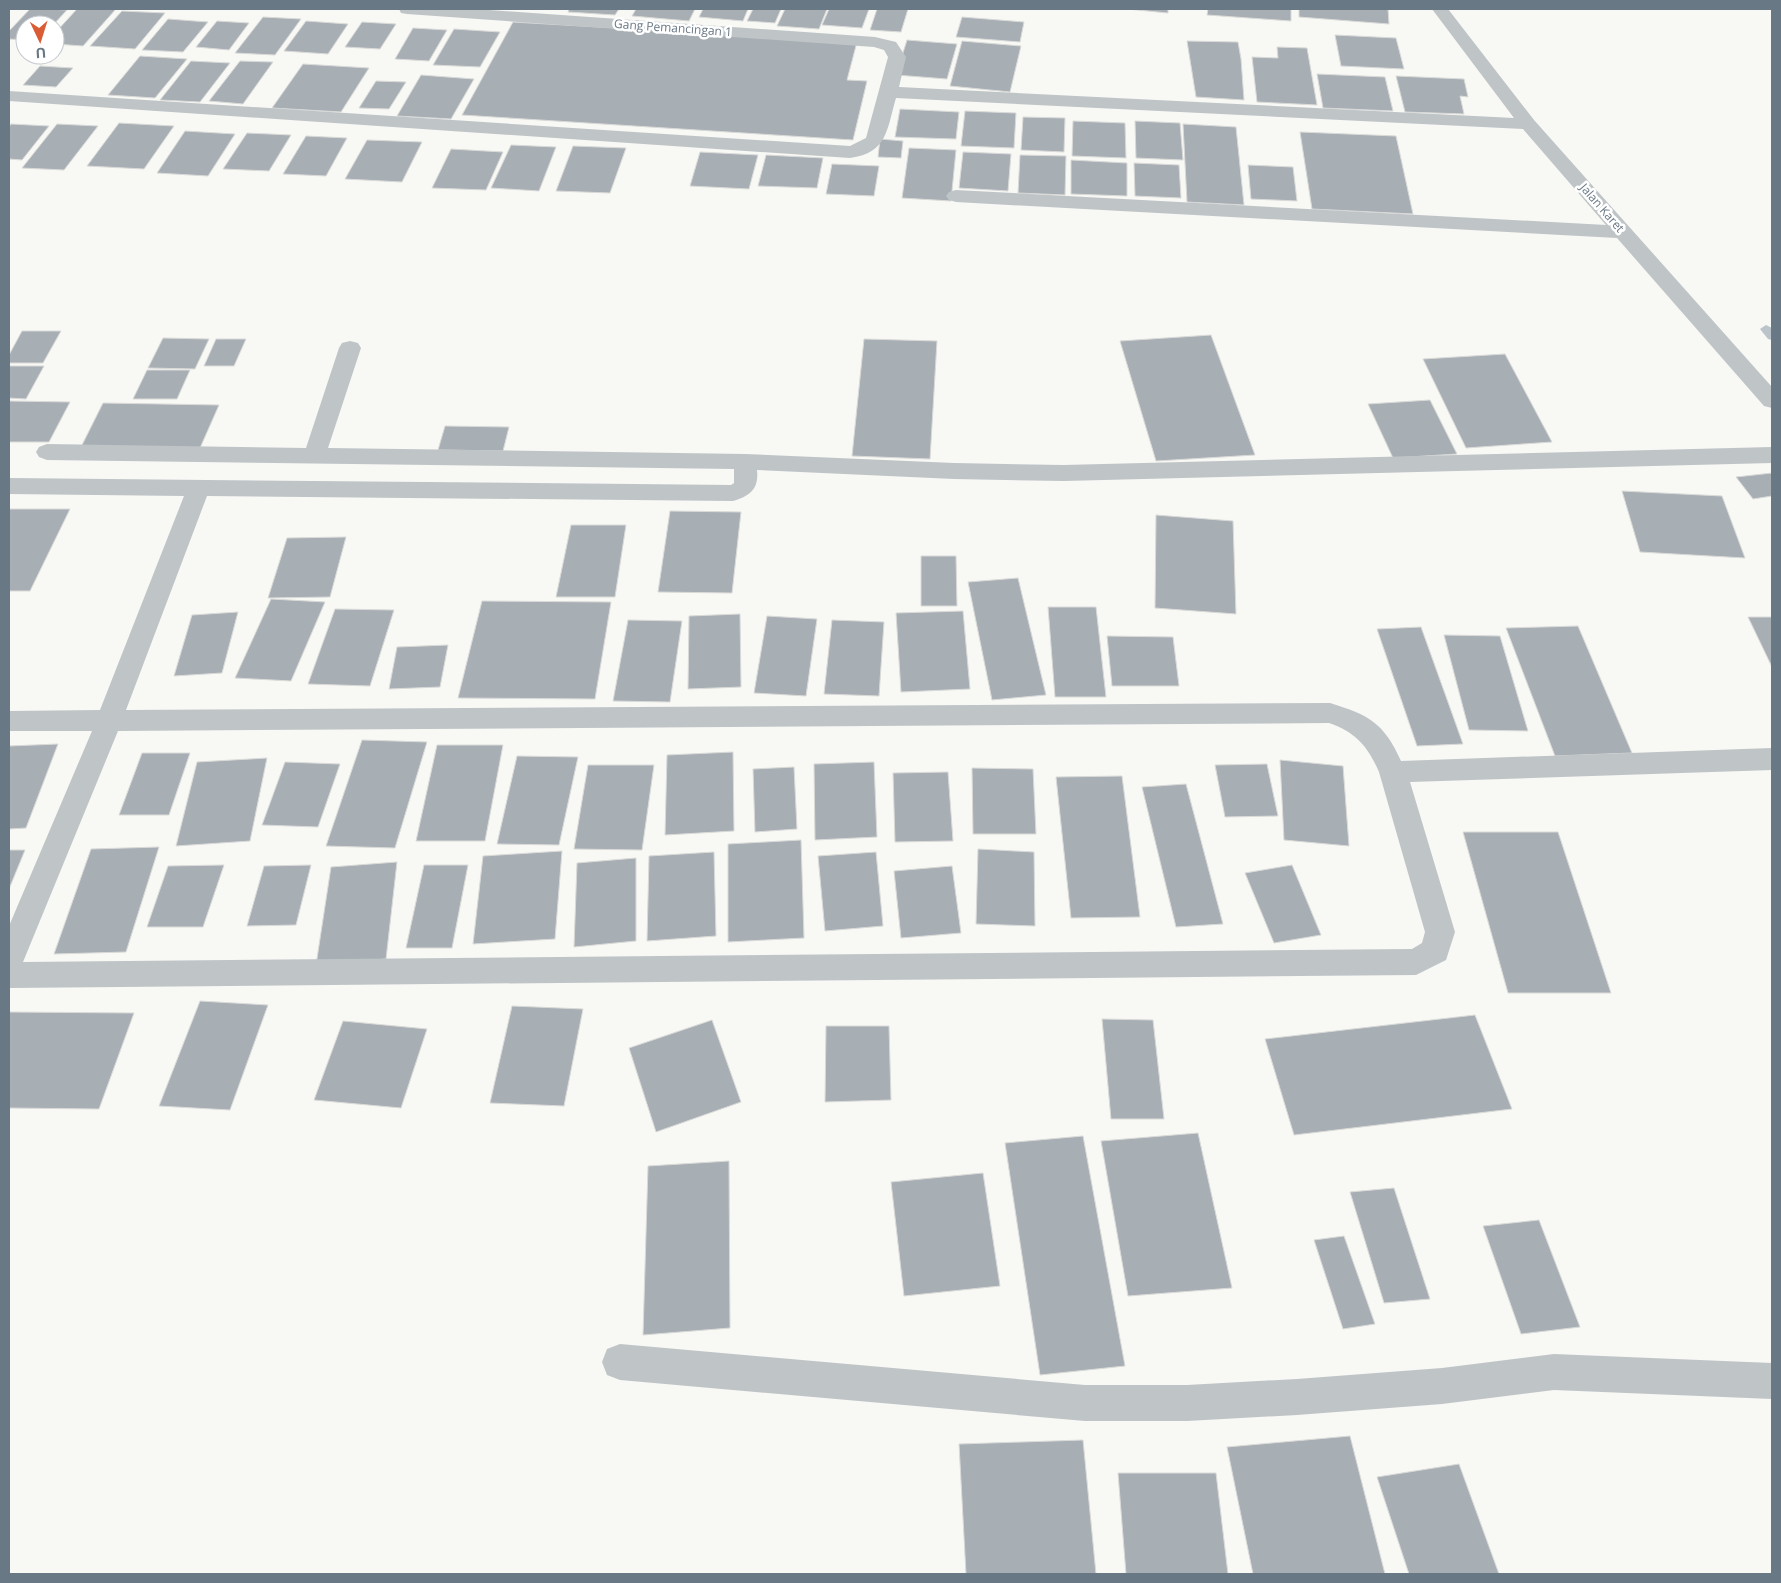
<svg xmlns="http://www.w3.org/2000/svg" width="1781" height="1583" font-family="'Open Sans',sans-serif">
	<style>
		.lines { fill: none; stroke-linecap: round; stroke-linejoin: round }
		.stream { fill: #bbc4ca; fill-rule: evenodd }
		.building { fill: #a7afb5; stroke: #dadad8 }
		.street { fill: #bfc4c7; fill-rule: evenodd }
		.labels { text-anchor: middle; stroke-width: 5; stroke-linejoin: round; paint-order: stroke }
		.far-street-label { font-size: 12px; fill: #697885; stroke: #fff }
	</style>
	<rect width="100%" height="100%" fill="#f8f8f5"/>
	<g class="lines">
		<path class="stream" d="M1766,325L1772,328V340L1768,339L1760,329Z"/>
	</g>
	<path class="building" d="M30,9H49L67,10L53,25H25V40L9,39V31Z
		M77,9H116L83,46L55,44V33Z
		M569,9H619L615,15L568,12Z
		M636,9H695L689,21L632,16Z
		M703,9H748L743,21L699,17Z
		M753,9H781L775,23L747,21Z
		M785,9H827L819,29L777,26Z
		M829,9H869L862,28L822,25Z
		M877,9H908L901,32L870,30Z
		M1127,9H1168V13Z
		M1208,9H1291V21L1207,15Z
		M1299,9H1388L1389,24L1299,17Z
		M122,11L165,13L135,49L90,46Z
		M263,17L301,19L275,55L235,53Z
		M962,17L1024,22L1020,42L956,37Z
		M168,19L208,22L183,52L142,50Z
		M217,21L249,23L229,50L196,47Z
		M306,21L348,24L328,54L284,51Z
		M362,22L396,24L380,49L345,47Z
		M513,22L857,42L847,80L867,81L853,140L462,115Z
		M413,28L447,30L429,61L395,59Z
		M454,29L500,32L480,67L433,65Z
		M1335,35L1396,38L1404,69L1341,66Z
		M907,40L957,44L947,79L896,75Z
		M962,41L1021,46L1010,92L950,86Z
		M1187,41L1238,42L1241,59L1244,100L1196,97Z
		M1277,47L1307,48L1317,105L1257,102L1252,57L1278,58Z
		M140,56L187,59L155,98L108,95Z
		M191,61L230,63L200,102L160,100Z
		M240,61L273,62L243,104L209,101Z
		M303,64L369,68L341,112L272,108Z
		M40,66L73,68L56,87L23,85Z
		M1317,74L1385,77L1393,111L1323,108Z
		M421,75L474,79L451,119L397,116Z
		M1396,76L1464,79L1468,97L1460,96L1464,114L1405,112Z
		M376,81L406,82L389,109L359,108Z
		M900,109L959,112L956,139L895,137Z
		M965,111L1016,113L1014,148L961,146Z
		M1023,117L1065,118L1064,152L1021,150Z
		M1073,121L1125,123L1126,158L1072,156Z
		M1135,121L1180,123L1183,160L1136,158Z
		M119,123L174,126L144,169L87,166Z
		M11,124L49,126L22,160L9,159V127Z
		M57,124L98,126L64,170L22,168Z
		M1183,124L1236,127L1244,205L1187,202Z
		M185,131L235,134L208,176L157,173Z
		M1300,132L1396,136L1413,214L1312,209Z
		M247,133L291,135L269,171L223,169Z
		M306,136L347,138L326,176L283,174Z
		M880,139L903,141L901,158L878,157Z
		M367,140L422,142L402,182L345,179Z
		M511,145L556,147L539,191L491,188Z
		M573,146L626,148L610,193L556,191Z
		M909,148L956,150L951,201L902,198Z
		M451,149L503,152L486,190L432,188Z
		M700,152L758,155L749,189L690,186Z
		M963,152L1011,154L1008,191L959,188Z
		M766,155L823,158L817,188L758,186Z
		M1020,155L1066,156L1065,195L1018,193Z
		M1071,160L1127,163V196L1071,194Z
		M1134,163L1179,165L1181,198L1135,196Z
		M832,164L879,166L874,196L826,194Z
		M1248,165L1293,167L1297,201L1251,199Z
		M22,331H61L43,363H9V355Z
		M1211,335L1255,455L1156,461L1120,341Z
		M163,338L209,339L195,369L148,368Z
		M216,339H246L234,366H204Z
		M864,339L937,341L930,459L852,456Z
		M1505,354L1552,442L1466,448L1423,359Z
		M9,366H44L26,399L9,398Z
		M147,370H190L177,399H133Z
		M1430,400L1457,454L1393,458L1368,404Z
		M9,401L70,402L49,442H9Z
		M103,403L219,405L200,448L81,447Z
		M445,426L509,427L503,451L438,450Z
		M1772,473V496L1753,499L1736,477Z
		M1622,491L1722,496L1745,558L1640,552Z
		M9,509H70L30,591H9Z
		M670,511L741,512L732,593L658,592Z
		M1156,515L1233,521L1236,614L1155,608Z
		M571,525H626L615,597H556Z
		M346,537L330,597L268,598L287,538Z
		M921,556H956L957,606H921Z
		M1018,578L1046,695L992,700L968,582Z
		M271,599L325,602L291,681L235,678Z
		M482,601L611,602L595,699L458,698Z
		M1048,607H1096L1106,697H1055Z
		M335,609L394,610L370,686L308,684Z
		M963,611L970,689L901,692L896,613Z
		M238,612L222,673L174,676L192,615Z
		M740,614L741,687L688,689L689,616Z
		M767,616L817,619L806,696L754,693Z
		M1748,617H1772V667Z
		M628,620L682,621L670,702L613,701Z
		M832,620L884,622L879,696L824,694Z
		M1578,626L1632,753L1555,756L1506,628Z
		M1421,627L1463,744L1417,746L1377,629Z
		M1444,635L1500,636L1528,731L1469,730Z
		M1107,636L1173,637L1179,686H1112Z
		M448,645L440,687L389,689L397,647Z
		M362,740L427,742L395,848L326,846Z
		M58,744L26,828L9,829V746Z
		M437,745H503L485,841H416Z
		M733,752L734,831L665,835L667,755Z
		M142,753H190L169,815H119Z
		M517,756L578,757L559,845L497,844Z
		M267,758L250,841L176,846L197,762Z
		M1280,760L1343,766L1349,846L1284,840Z
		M285,762L340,764L318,827L262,825Z
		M874,762L877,837L815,840L814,764Z
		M1267,764L1278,816L1225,817L1215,765Z
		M588,765H654L642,850L574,849Z
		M794,767L797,829L755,832L753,769Z
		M972,768L1033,769L1036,834H973Z
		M948,772L953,841L895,842L893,773Z
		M1122,776L1140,917L1071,918L1056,777Z
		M1186,784L1223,924L1176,927L1142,787Z
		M1463,832H1558L1611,993H1508Z
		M801,840L804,938L728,942V844Z
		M159,847L126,952L54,954L91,849Z
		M978,849L1034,852L1035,926L976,924Z
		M9,850H25L9,889Z
		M562,851L555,939L473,944L483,856Z
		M714,852L716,936L647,941L649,856Z
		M876,852L883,926L825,931L818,856Z
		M636,858V941L574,947L577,863Z
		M397,862L386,959L316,965L331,867Z
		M224,865L203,927H147L168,866Z
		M311,865L296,925L247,926L264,866Z
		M424,865H468L452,948H406Z
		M1292,865L1321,935L1274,943L1245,873Z
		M952,866L961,933L901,938L894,871Z
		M200,1001L268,1005L230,1110L159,1106Z
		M512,1006L583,1009L564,1106L490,1103Z
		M9,1012L134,1013L99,1109L9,1108Z
		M1475,1015L1512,1109L1294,1135L1265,1039Z
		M1102,1019L1153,1020L1164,1119H1111Z
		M712,1020L741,1102L656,1132L629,1048Z
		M343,1021L427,1029L401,1108L314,1100Z
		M826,1026H889L891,1100L825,1102Z
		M1198,1133L1232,1288L1128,1296L1101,1141Z
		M1083,1136L1125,1366L1040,1375L1005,1143Z
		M729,1161L730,1328L643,1335L648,1166Z
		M983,1173L1000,1286L904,1296L891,1182Z
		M1394,1188L1430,1299L1384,1303L1350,1192Z
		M1539,1220L1580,1327L1521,1334L1483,1226Z
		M1344,1236L1375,1324L1343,1329L1314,1240Z
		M1350,1436L1385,1574H1253L1227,1447Z
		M1083,1440L1096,1574H966L959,1444Z
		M1459,1464L1499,1574H1409L1377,1477Z
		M1118,1473H1216L1228,1574H1126Z"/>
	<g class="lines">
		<path class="street" d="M399,9H475L875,37L896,42L906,57L899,87L1514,118L1432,9H1448L1534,120L1772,387V408L1764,406L1617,238L956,202L949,200L946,196L949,192L956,190L1606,225L1523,129L896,98C887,128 888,153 850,158L9,101V91L850,146L866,138L888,57L884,50L874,47L407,14L401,13Z
			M350,341L358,343L361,348L328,448L745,454L954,463L1064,465L1772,447V463L1064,481L954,479L757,470C759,489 750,496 733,501L207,496L126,710L1330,703C1369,715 1384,723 1401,761L1772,748V770L1410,782L1455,932L1446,960L1416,975L9,988V926L92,731H9V711L100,710L184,496L9,494V478L731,485L734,483V469L47,460L39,457L36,452L39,447L47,444L306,448L339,348L342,343ZM1329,723C1356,732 1368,747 1379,772L1425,932L1422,943L1412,949L23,962L118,731Z
			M620,1344L1085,1385H1187L1297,1379L1442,1368L1554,1354L1772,1363V1399L1554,1390L1442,1404L1297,1415L1187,1421H1085L620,1380L607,1375L602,1362L607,1349Z"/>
	</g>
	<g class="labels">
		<g class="far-street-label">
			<text transform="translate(673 28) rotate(4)" y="4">Gang Pemancingan 1</text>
			<text transform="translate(1602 208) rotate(49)" y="4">Jalan Karet</text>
		</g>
	</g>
	<rect width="1781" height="1583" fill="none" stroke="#697885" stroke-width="20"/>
	<g transform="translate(40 40) rotate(176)"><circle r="24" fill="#ffffff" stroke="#c3c9ce"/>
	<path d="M0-4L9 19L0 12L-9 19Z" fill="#da5c34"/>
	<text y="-8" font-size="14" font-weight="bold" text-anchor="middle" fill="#697885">U</text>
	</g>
</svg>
